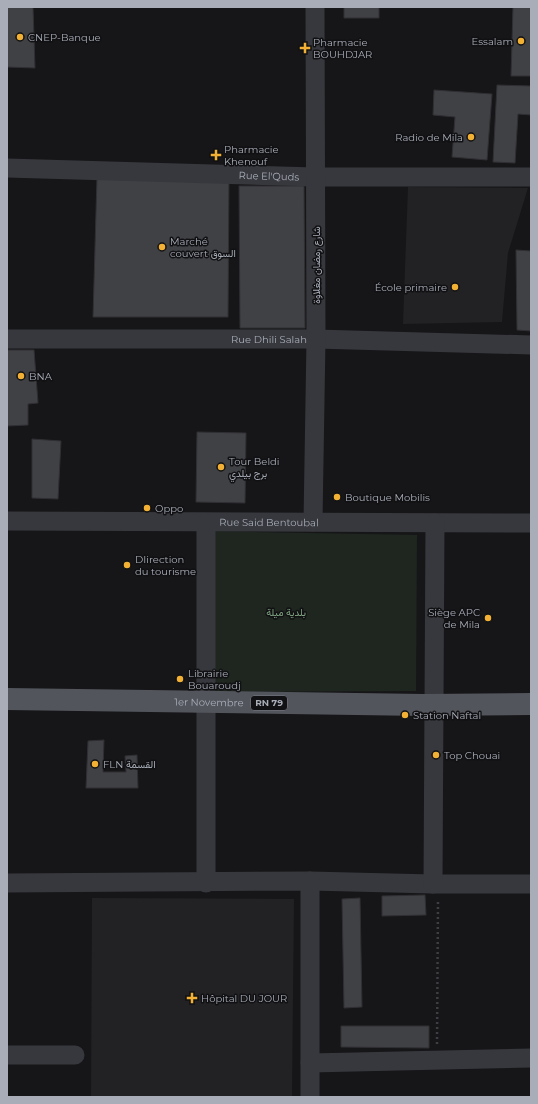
<svg xmlns="http://www.w3.org/2000/svg" width="538" height="1104" font-family="Montserrat,Vazirmatn,sans-serif">
	<style>
		.built { fill: #222225 }
		.green { fill: #1e261f }
		.building { fill: #404145; stroke: #303034 }
		.lines { fill: none; stroke-linecap: round; stroke-linejoin: round }
		.path { stroke: #3d3f44; stroke-width: 2.5; stroke-dasharray: 2 3; stroke-linecap: butt }
		.minor { stroke: #37383d; stroke-width: 19 }
		.major { stroke: #53555c; stroke-width: 22 }
		.poi-dot { fill: #f2b134; stroke: #111113; stroke-width: 1.5 }
		.labels { text-anchor: middle; stroke-width: 3; stroke-linejoin: round; paint-order: stroke }
		.shield { fill: #111113; stroke: #7b7e86; stroke-width: 1 }
		.shield-label { font-size: 9px; font-weight: bold; fill: #a8adb8 }
		.poi-label { font-size: 10px; fill: #a8adb8; stroke: #111113; text-anchor: start }
		.street-label { font-size: 10px; fill: #a8adb8; stroke: #111113 }
		.park-label { font-size: 10px; fill: #7fa381; stroke: #111113 }
	</style>
	<rect width="100%" height="100%" fill="#161618"/>
	<path class="built" d="M408,187L528,188L508,253L502,322L403,324Z
		M92,898L294,899L292,1097H91Z"/>
	<path class="green" d="M207,531L417,535L416,691L206,692Z"/>
	<path class="building" d="M7,7H33L35,68L7,67Z
		M344,7H379V18H344Z
		M513,7H531V76H511Z
		M497,85L531,86V115L518,114L515,163L493,162Z
		M434,90L492,94L487,160L452,157L455,117L433,115Z
		M97,177H229L228,317H93Z
		M239,186H304L305,328H240Z
		M516,250L531,251V331L517,330Z
		M7,350H34L38,403L28,404V425L7,426Z
		M197,432L246,433L245,503L196,502Z
		M32,439L61,441L58,499L32,498Z
		M104,740L103,772H126L125,756L137,755L138,788H86L88,741Z
		M425,895L426,915L382,916V896Z
		M360,898L362,1007L344,1008L342,899Z
		M341,1026H429V1048L341,1047Z"/>
	<g class="lines">
		<path class="path" d="M437,1044L438,901"/>
		<g class="minor">
			<path id="s1" d="M7,168L315,177H531"/>
			<path id="s2" d="M7,339H316L531,345"/>
			<path id="s3" d="M7,521L531,523"/>
			<path d="M313,522L316,339L315,7"/>
			<path d="M7,883L310,881L433,884H531"/>
			<path d="M206,883V523"/>
			<path d="M433,884L435,523"/>
			<path d="M7,1055H75"/>
			<path d="M310,1063L531,1058"/>
			<path d="M310,1097V881"/>
		</g>
		<path class="major" id="s4" d="M7,699L424,705L531,704"/>
	</g>
	<g class="poi-dot">
		<circle cx="20" cy="37" r="4"/>
		<circle cx="521" cy="41" r="4"/>
		<path d="M303 42h4v4h4v4h-4v4h-4v-4h-4v-4h4z"/>
		<circle cx="471" cy="137" r="4"/>
		<path d="M214 149h4v4h4v4h-4v4h-4v-4h-4v-4h4z"/>
		<circle cx="162" cy="247" r="4"/>
		<circle cx="455" cy="287" r="4"/>
		<circle cx="21" cy="376" r="4"/>
		<circle cx="221" cy="467" r="4"/>
		<circle cx="337" cy="497" r="4"/>
		<circle cx="147" cy="508" r="4"/>
		<circle cx="127" cy="565" r="4"/>
		<circle cx="488" cy="618" r="4"/>
		<circle cx="180" cy="679" r="4"/>
		<circle cx="405" cy="715" r="4"/>
		<circle cx="436" cy="755" r="4"/>
		<circle cx="95" cy="764" r="4"/>
		<path d="M190 992h4v4h4v4h-4v4h-4v-4h-4v-4h4z"/>
	</g>
	<g class="labels">
		<rect class="shield" x="251" y="696" width="36" height="14" rx="3"/>
		<g class="shield-label">
			<text x="269" y="706">RN 79</text>
		</g>
		<g class="poi-label">
			<text x="28" y="41">CNEP-Banque</text>
			<text x="513" y="45" text-anchor="end">Essalam</text>
			<text x="313" y="46">Pharmacie<tspan x="313" dy="12">BOUHDJAR</tspan></text>
			<text x="463" y="141" text-anchor="end">Radio de Mila</text>
			<text x="224" y="153">Pharmacie<tspan x="224" dy="12">Khenouf</tspan></text>
			<text x="170" y="245">Marché<tspan x="170" dy="12">couvert السوق</tspan></text>
			<text x="447" y="291" text-anchor="end">École primaire</text>
			<text x="29" y="380">BNA</text>
			<text x="229" y="465">Tour Beldi<tspan x="229" dy="12">برج بيلدي</tspan></text>
			<text x="345" y="501">Boutique Mobilis</text>
			<text x="155" y="512">Oppo</text>
			<text x="135" y="563">DIirection<tspan x="135" dy="12">du tourisme</tspan></text>
			<text x="480" y="616" text-anchor="end">Siège APC<tspan x="480" dy="12">de Mila</tspan></text>
			<text x="188" y="677">Librairie<tspan x="188" dy="12">Bouaroudj</tspan></text>
			<text x="413" y="719">Station Naftal</text>
			<text x="444" y="759">Top Chouai</text>
			<text x="103" y="768">FLN القسمة</text>
			<text x="201" y="1002">Hôpital DU JOUR</text>
		</g>
		<g class="street-label">
			<text dy="4" stroke="none"><textPath href="#s1" startOffset="262">Rue El'Quds</textPath></text>
			<text transform="translate(316 265) rotate(-90)" y="4">شارع رمضان مغلاوة</text>
			<text dy="4" stroke="none"><textPath href="#s2" startOffset="262">Rue Dhili Salah</textPath></text>
			<text dy="4" stroke="none"><textPath href="#s3" startOffset="262">Rue Said Bentoubal</textPath></text>
			<text dy="4" stroke="none"><textPath href="#s4" startOffset="202">1er Novembre</textPath></text>
		</g>
		<g class="park-label">
			<text x="286" y="616">بلدية ميلة</text>
		</g>
	</g>
	<rect width="538" height="1104" fill="none" stroke="#a8adb8" stroke-width="16"/>
</svg>
